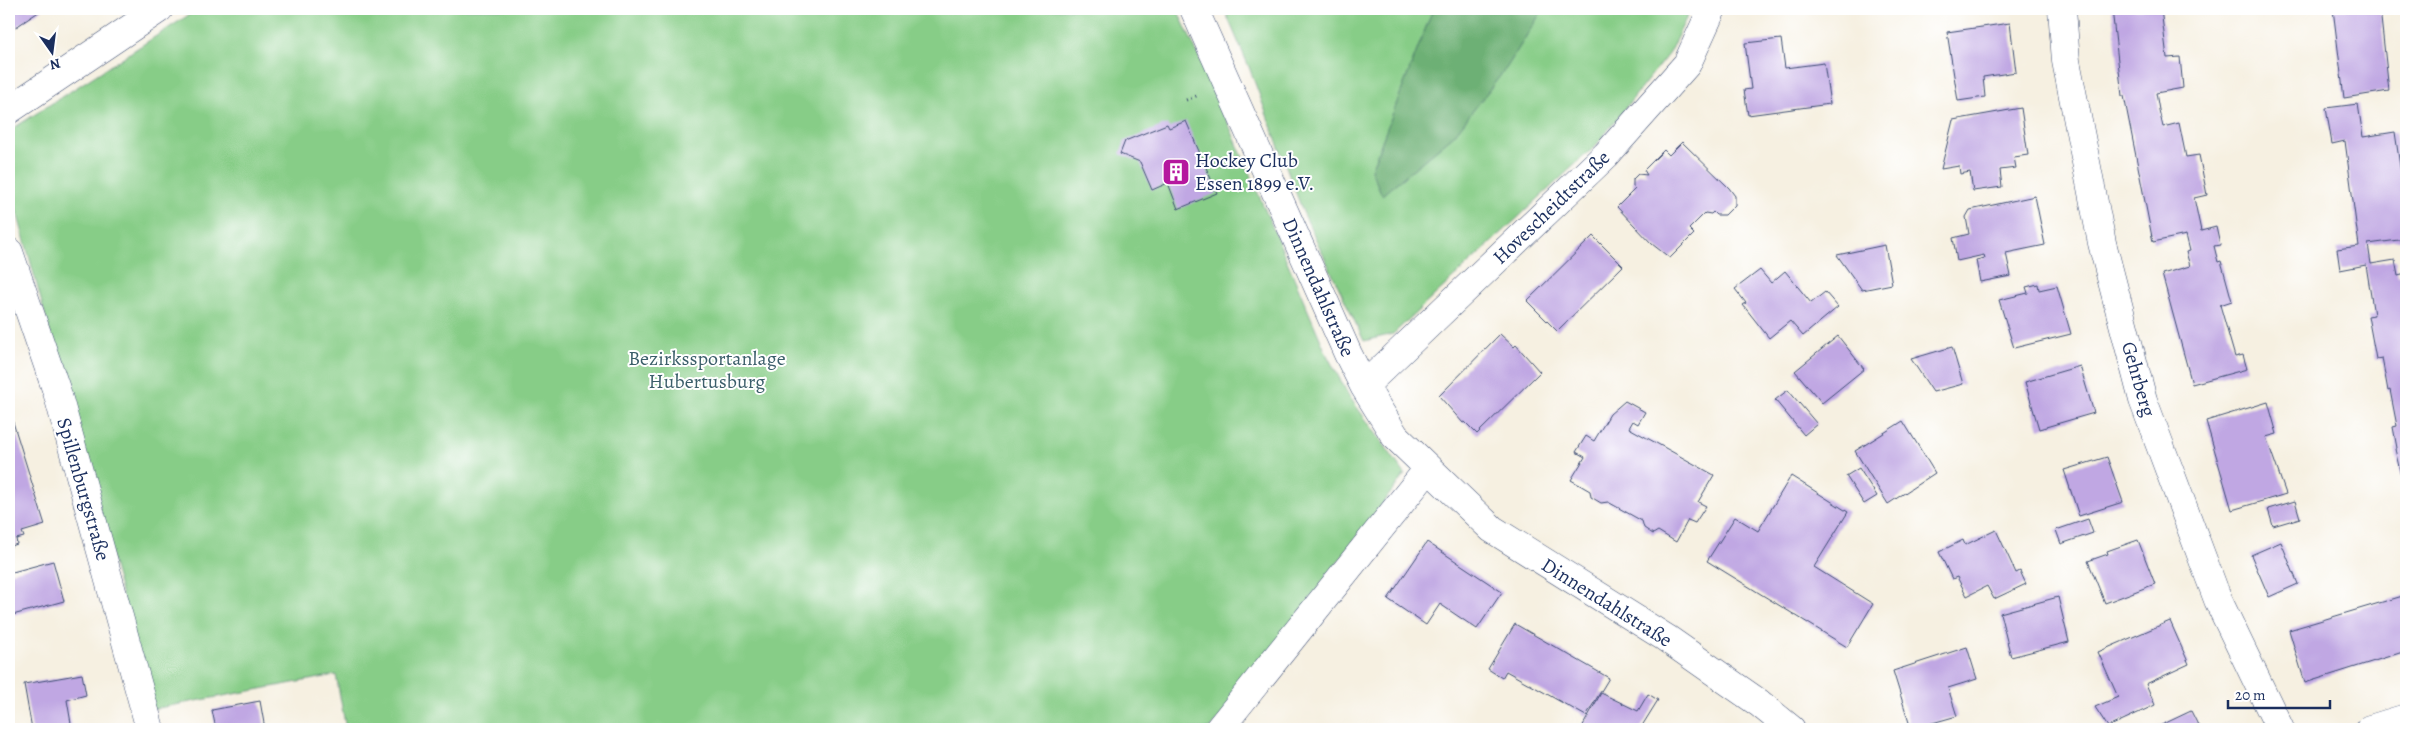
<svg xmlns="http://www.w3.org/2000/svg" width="2415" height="738" font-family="Alegreya,serif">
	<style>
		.green { fill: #87cd87; stroke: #517e72 }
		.forest { fill: #6db074; stroke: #447069 }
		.building { fill: #c0a7e3 }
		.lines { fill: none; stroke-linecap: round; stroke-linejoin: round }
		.minor-casing { stroke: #3c4c72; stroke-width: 29 }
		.path { stroke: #3c4c72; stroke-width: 3; stroke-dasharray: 1 4; stroke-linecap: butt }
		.minor { stroke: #fff; stroke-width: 28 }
		.labels { text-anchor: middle; stroke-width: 4; stroke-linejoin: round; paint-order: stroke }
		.poi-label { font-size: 20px; fill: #1b2f5e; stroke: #fff; text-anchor: start }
		.street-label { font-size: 20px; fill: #1b2f5e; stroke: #fff }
		.park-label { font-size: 20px; fill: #3b5e6a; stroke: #fff }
	</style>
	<rect width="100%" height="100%" fill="#fff"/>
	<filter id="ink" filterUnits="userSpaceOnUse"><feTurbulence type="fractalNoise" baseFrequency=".02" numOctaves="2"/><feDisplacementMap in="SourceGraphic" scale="10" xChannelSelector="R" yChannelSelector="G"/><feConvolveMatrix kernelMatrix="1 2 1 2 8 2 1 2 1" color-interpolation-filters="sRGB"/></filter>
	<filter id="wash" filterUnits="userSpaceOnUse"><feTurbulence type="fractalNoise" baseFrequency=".0096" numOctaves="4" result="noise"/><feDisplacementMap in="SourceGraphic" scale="20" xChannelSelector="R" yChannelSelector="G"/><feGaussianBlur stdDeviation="1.12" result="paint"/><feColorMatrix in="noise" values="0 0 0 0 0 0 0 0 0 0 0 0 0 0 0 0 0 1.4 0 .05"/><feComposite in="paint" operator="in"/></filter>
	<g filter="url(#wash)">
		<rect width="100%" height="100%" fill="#f6f0e1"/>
		<path class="green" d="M198,9H1177L1215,92L1327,355L1349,396L1405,474L1211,729H346L336,675L153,709L9,183V131Z
			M1224,9H1433L1371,170L1382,195L1454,135L1507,67L1543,9H1691L1669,53L1597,144L1393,334L1364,341L1303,212L1249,67Z"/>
		<path class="forest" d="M1433,9H1543L1507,67L1454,135L1382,195L1371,170Z"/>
		<g id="blocks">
			<path class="building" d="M9,9H43L10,31Z
				M2112,9H2161L2167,58L2180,57L2183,88L2156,93L2159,110L2163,127L2179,123L2186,157L2199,155L2207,195L2194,198L2201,231L2216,227L2220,245L2214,246L2218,262L2221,261L2232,301L2220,305L2235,357L2243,355L2247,369L2192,384L2162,274L2190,266L2186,252L2190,251L2186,235L2153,242L2124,96H2122Z
				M2333,9H2380L2389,91L2344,98Z
				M2010,23L2016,72L1983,77L1985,97L1958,101L1947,32Z
				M1781,39L1785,68L1824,63L1830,104L1748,115L1744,90L1751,89L1745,43Z
				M2358,104L2363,137L2395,132L2406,208V239L2368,244L2371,264L2395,260L2398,276L2406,274V498L2395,449L2397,448L2393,427L2397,426L2390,390L2388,391L2382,358L2376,359L2368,316L2374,315L2366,265L2340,270L2337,249L2359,246L2345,141L2332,144L2326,108Z
				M2021,108L2028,155L2014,157L2016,168L2000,170L2002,187L1973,191L1970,172L1960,174L1959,166L1941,169L1953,120Z
				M1186,121L1217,193L1178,209L1168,183L1152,190L1140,162L1120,154L1125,141L1167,124L1169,128Z
				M1682,142L1729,188L1735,196V205L1725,215H1716L1713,212L1711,214L1705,213L1689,229L1694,234L1670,258L1652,244L1617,207L1635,189L1633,187V179L1638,174L1647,175L1644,170L1664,150L1669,155Z
				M2035,196L2045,245L2006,253L2011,276L1980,282L1976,260L1985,258L1984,255L1957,261L1953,238L1969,234L1966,217L1970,210Z
				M1593,236L1623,266L1557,331L1527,301Z
				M1885,245L1892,284L1862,290L1837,255Z
				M1760,270L1771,283L1785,271L1811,303L1825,292L1838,307L1803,336L1790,321L1769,338L1743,305L1746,303L1735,289Z
				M2038,284L2039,290L2057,286L2071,334L2014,348L1999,300L2028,293L2026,287Z
				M1500,334L1514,347L1516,345L1540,372L1477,434L1465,422L1463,423L1439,396Z
				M1838,336L1864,369L1822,403L1795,371Z
				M1952,347L1963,384L1933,392L1911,359Z
				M2080,366L2094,413L2039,429L2025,382Z
				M1788,390L1817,424L1804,435L1775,400Z
				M1625,401L1645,412L1638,424L1633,421L1629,428L1714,475L1698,502L1706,506L1695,523L1688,520L1676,542L1658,531L1653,534L1644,528L1642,521L1608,502L1601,503L1591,497L1590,491L1571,480L1585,457L1576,452L1586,436L1594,441L1610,414Z
				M2268,402L2277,434L2266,437L2286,494L2232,510L2206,421Z
				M12,419L45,525L22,532L24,537L16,539L17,544L9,547V420Z
				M1903,421L1935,473L1888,504L1855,451Z
				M2107,457L2123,502L2079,516L2064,470Z
				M1859,468L1877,496L1864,504L1846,476Z
				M1791,476L1848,512L1814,567L1873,604L1847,647L1707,561L1735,517L1758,531Z
				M2295,501L2300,518L2273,526L2268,509Z
				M2088,519L2093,533L2061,544L2056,530Z
				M1996,530L2016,573L2020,571L2026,584L1994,599L1987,586L1967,596L1957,577L1952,579L1939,552L1963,540L1965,545Z
				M2138,540L2155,584L2105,603L2088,561L2108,554L2107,551Z
				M1427,542L1502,592L1477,629L1440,604L1426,625L1388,599Z
				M2281,542L2298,584L2269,597L2251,555Z
				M53,561L64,601L9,616V573Z
				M2406,595V651L2305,683L2289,630Z
				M2058,597L2069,642L2011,657L2000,613Z
				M2170,621L2189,664L2146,684L2155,705L2108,727L2095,707L2118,697L2098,652Z
				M1515,624L1609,678L1586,716L1506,671L1502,678L1488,669Z
				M1967,647L1977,679L1948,688L1957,716L1911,729L1893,671Z
				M82,674L86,695L67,700L72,729H32L24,684Z
				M1601,693L1638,711L1648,694L1658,700L1640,729H1581Z
				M260,701L265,729H216L212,710Z
				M2191,711L2200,729H2153Z"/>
		</g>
	</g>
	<g filter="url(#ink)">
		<use href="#blocks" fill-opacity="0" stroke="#3c4c72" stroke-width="1"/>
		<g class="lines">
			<defs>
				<path id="minor" d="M1194,9L1348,354L1364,386L1395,436L1492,529L1666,638L1759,703L1791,729
					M2062,9L2066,61L2102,243L2143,400L2218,600L2280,729
					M9,110L159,9
					M9,252L57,392L150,729
					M1364,386L1606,155L1687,64L1712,9
					M1219,729L1428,469
					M2370,729L2406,718"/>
			</defs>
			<use href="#minor" class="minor-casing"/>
			<path class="path" d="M1186,100L1199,95"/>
			<use href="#minor" class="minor"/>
		</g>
	</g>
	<defs>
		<symbol id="building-square" viewBox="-11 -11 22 22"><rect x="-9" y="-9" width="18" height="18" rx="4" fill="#b5179e" stroke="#fff"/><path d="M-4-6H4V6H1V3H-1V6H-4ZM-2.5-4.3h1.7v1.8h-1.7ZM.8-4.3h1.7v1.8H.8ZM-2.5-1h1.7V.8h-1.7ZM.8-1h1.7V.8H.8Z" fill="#fff"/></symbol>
	</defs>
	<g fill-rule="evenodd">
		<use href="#building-square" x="1160" y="156" width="32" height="32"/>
	</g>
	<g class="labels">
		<g class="poi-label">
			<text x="1195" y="167">Hockey Club<tspan x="1195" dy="23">Essen 1899 e.V.</tspan></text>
		</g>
		<g class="street-label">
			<text transform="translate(1551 207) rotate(-44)" y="7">Hovescheidtstraße</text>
			<text transform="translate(1319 287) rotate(66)" y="7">Dinnendahlstraße</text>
			<text transform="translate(2139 379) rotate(74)" y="7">Gehrberg</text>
			<text transform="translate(84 489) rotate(74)" y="7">Spillenburgstraße</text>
			<text transform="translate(1607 602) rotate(32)" y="7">Dinnendahlstraße</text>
		</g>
		<g class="park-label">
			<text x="707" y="365">Bezirkssportanlage<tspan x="707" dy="23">Hubertusburg</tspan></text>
		</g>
	</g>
	<rect width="2415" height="738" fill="none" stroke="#fff" stroke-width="30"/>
	<g transform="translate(52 52) rotate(166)" stroke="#ffffff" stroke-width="4" paint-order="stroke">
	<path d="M0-4L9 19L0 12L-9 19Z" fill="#1b2f5e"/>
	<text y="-8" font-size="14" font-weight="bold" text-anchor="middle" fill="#1b2f5e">N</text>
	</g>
	<path d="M2228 700v8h102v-8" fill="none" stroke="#1b2f5e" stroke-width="2.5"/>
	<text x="2235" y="700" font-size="15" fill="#1b2f5e" stroke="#ffffff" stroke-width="4" paint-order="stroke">20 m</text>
</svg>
